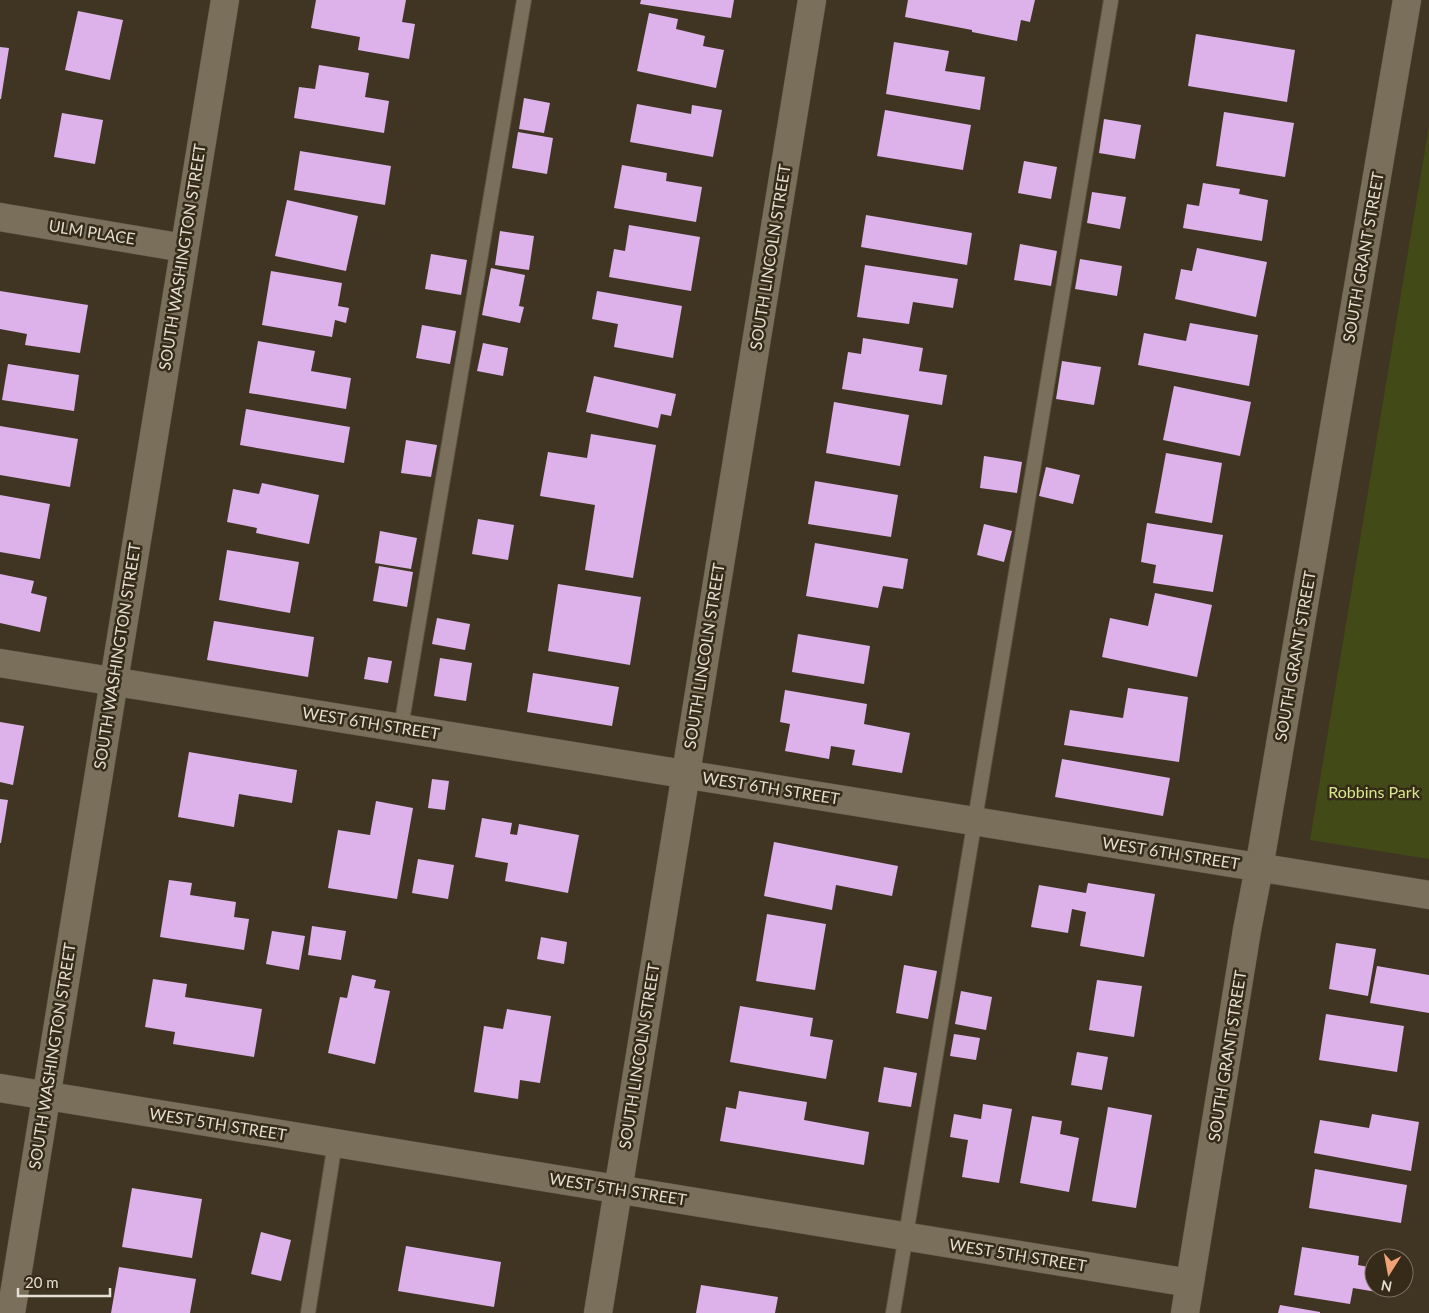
<svg xmlns="http://www.w3.org/2000/svg" width="1429" height="1313" font-family="Lato,sans-serif">
	<style>
		.green { fill: #424b17 }
		.building { fill: #ddb2eb }
		.lines { fill: none; stroke-linecap: round; stroke-linejoin: round }
		.service-casing { stroke: #5b5342; stroke-width: 16 }
		.minor-casing { stroke: #5b5342; stroke-width: 29 }
		.tertiary-casing { stroke: #5b5342; stroke-width: 29 }
		.service { stroke: #7a6f5a; stroke-width: 14 }
		.minor { stroke: #7a6f5a; stroke-width: 28 }
		.tertiary { stroke: #7a6f5a; stroke-width: 28 }
		.labels { text-anchor: middle; stroke-width: 5; stroke-linejoin: round; paint-order: stroke }
		.street-label { font-size: 16px; fill: #e5dfd3; stroke: #352b18 }
		.park-label { font-size: 16px; fill: #d6e889; stroke: #352b18 }
	</style>
	<rect width="100%" height="100%" fill="#3f3522"/>
	<path class="green" d="M1429,126V859L1310,840Z"/>
	<path class="building" d="M316,0H406L402,22L415,24L409,59L358,50L360,37L311,28Z
		M641,0H734L731,18L640,4Z
		M908,0H1035L1030,22L1021,20L1017,41L972,32V30L905,17Z
		M78,11L123,20L110,80L65,70Z
		M649,13L678,19L676,29L705,36L703,46L724,50L716,88L637,71Z
		M1196,34L1295,50L1287,102L1188,86Z
		M894,42L949,51L945,71L985,77L980,110L886,94Z
		M0,47L9,48L1,99H0Z
		M319,65L369,73L365,97L389,101L384,133L294,118L299,87L315,89Z
		M524,98L550,103L544,133L519,129Z
		M637,104L691,114L692,105L722,110L713,157L630,142Z
		M885,110L971,125L963,170L877,156Z
		M1224,112L1294,123L1285,177L1216,166Z
		M62,113L103,120L95,164L54,157Z
		M1104,119L1141,125L1135,159L1099,153Z
		M518,132L553,138L547,174L512,168Z
		M300,151L391,166L385,205L294,190Z
		M1024,161L1057,167L1051,199L1018,193Z
		M622,165L667,173L666,181L702,187L696,222L614,208Z
		M1203,183L1240,189L1239,194L1268,200L1262,241L1183,228L1187,204L1199,206Z
		M1092,192L1126,197L1120,229L1087,223Z
		M287,200L358,216L346,271L275,256Z
		M866,215L972,233L967,265L861,247Z
		M629,225L700,237L691,291L609,277L614,249L625,251Z
		M500,231L534,236L529,270L495,265Z
		M1020,244L1057,251L1051,286L1014,280Z
		M1197,248L1267,262L1256,317L1175,299L1181,269L1192,271Z
		M431,254L467,260L461,295L425,289Z
		M1080,259L1122,266L1117,296L1075,289Z
		M865,265L958,279L953,308L913,302L909,324L857,317Z
		M491,268L525,275L519,306L524,307L520,323L482,315Z
		M271,271L342,283L338,306L349,308L346,323L335,320L332,337L262,325Z
		M0,291L88,305L80,353L25,345L27,334L0,329Z
		M597,291L682,306L673,358L614,347L618,324L592,319Z
		M1190,323L1258,335L1249,386L1138,365L1144,333L1186,341Z
		M422,325L456,331L450,364L416,358Z
		M863,338L923,348L919,371L947,375L942,405L842,389L848,352L861,354Z
		M258,341L315,351L311,371L351,378L346,409L249,393Z
		M483,343L508,348L503,376L477,371Z
		M1062,361L1101,367L1094,405L1056,399Z
		M8,364L79,375L74,411L2,400Z
		M594,376L676,394L671,416L661,414L658,428L586,412Z
		M1174,386L1251,402L1240,456L1163,440Z
		M834,402L909,415L900,466L826,453Z
		M246,409L350,427L344,463L240,445Z
		M0,426L78,439L70,487L0,475Z
		M591,434L656,445L633,578L585,570L595,505L540,496L548,452L587,458Z
		M406,440L437,445L431,477L401,473Z
		M1166,453L1222,463L1212,523L1155,513Z
		M984,456L1022,462L1017,493L980,488Z
		M1046,467L1080,475L1073,504L1039,496Z
		M815,481L898,495L891,537L808,524Z
		M262,483L319,495L309,544L256,533L257,528L227,522L233,489L259,494Z
		M0,495L50,504L40,559L0,552Z
		M478,519L514,525L508,560L472,554Z
		M1147,523L1223,535L1213,592L1153,583L1156,565L1141,562Z
		M984,524L1012,531L1004,562L977,555Z
		M380,531L417,538L411,569L375,563Z
		M815,543L908,559L903,589L883,586L878,608L806,596Z
		M227,550L299,562L290,613L219,600Z
		M379,566L413,572L407,607L373,601Z
		M0,574L34,581L31,593L47,597L40,632L0,623Z
		M558,584L641,597L630,665L548,651Z
		M1155,593L1212,605L1197,677L1102,657L1110,618L1148,626Z
		M437,618L470,624L465,650L432,644Z
		M214,621L314,637L308,677L207,660Z
		M798,634L870,646L864,684L792,672Z
		M368,657L392,661L388,683L364,679Z
		M440,658L472,663L466,701L434,696Z
		M533,673L619,687L612,726L527,712Z
		M1128,688L1188,697L1179,762L1064,745L1070,710L1123,718Z
		M785,690L867,704L864,724L910,733L902,773L852,765L855,750L831,746L829,759L785,751L790,724L780,722Z
		M0,722L24,726L13,785L0,782Z
		M189,752L297,770L292,803L239,794L234,827L178,817Z
		M1062,759L1170,778L1163,816L1055,797Z
		M432,779L449,781L445,810L428,808Z
		M0,799L8,800L1,843H0Z
		M376,801L413,808L397,899L328,888L338,830L370,835Z
		M482,818L512,823L510,834L517,835L519,824L579,835L568,893L505,881L508,863L475,857Z
		M774,842L898,866L892,896L836,885L832,910L764,896Z
		M418,859L454,865L448,899L412,893Z
		M169,880L192,883L190,895L236,902L234,917L249,919L244,950L160,937Z
		M1088,883L1155,894L1144,957L1080,946L1086,912L1072,909L1068,933L1031,927L1039,885L1086,893Z
		M767,914L826,924L815,990L756,981Z
		M312,926L346,931L341,960L308,955Z
		M272,931L305,936L299,970L266,964Z
		M541,937L567,942L564,964L537,959Z
		M1336,943L1376,949L1368,996L1329,989Z
		M904,965L937,971L928,1019L896,1013Z
		M1377,966L1429,975V1013L1370,1003Z
		M352,975L376,980L374,988L390,991L375,1064L328,1053L340,997L347,998Z
		M153,979L187,984L185,997L262,1009L254,1057L173,1044L175,1032L145,1027Z
		M1097,980L1142,986L1134,1037L1089,1030Z
		M961,991L992,997L986,1030L955,1024Z
		M740,1006L813,1018L810,1036L833,1040L826,1079L730,1062Z
		M507,1009L551,1016L540,1083L520,1080L518,1099L474,1092L484,1026L503,1029Z
		M1326,1014L1404,1026L1397,1072L1319,1060Z
		M954,1034L980,1038L976,1060L950,1056Z
		M1077,1052L1108,1057L1102,1090L1071,1085Z
		M884,1067L917,1073L911,1107L878,1102Z
		M739,1091L807,1102L804,1120L869,1132L864,1165L720,1141L726,1107L736,1109Z
		M983,1104L1012,1109L999,1183L962,1177L968,1140L950,1137L954,1114L981,1119Z
		M1108,1107L1152,1115L1136,1208L1092,1201Z
		M1372,1114L1419,1122L1411,1171L1314,1153L1320,1120L1369,1128Z
		M1032,1116L1062,1121L1060,1134L1079,1138L1069,1192L1020,1183Z
		M1315,1169L1407,1185L1401,1223L1309,1208Z
		M132,1188L202,1199L192,1258L122,1247Z
		M261,1232L291,1240L281,1281L251,1274Z
		M406,1246L501,1262L494,1307L398,1291Z
		M1302,1247L1359,1256L1358,1265L1374,1268V1288H1378L1377,1292L1353,1288L1350,1304L1294,1295Z
		M119,1267L196,1279L190,1313H111Z
		M701,1285L778,1297L775,1313H696Z
		M1280,1305L1320,1312V1313H1278Z"/>
	<g class="lines">
		<defs>
			<path id="service" d="M401,727L524,0
				M308,1313L335,1143
				M893,1313L1111,0"/>
			<path id="minor" d="M0,217L184,248
				M0,1088L1190,1283
				M11,1313L225,0
				M598,1313L812,0
				M1185,1313L1247,930L1259,868L1407,0"/>
			<path id="tertiary" d="M0,663L1429,895"/>
		</defs>
		<use href="#service" class="service-casing"/>
		<use href="#minor" class="minor-casing"/>
		<use href="#tertiary" class="tertiary-casing"/>
		<use href="#service" class="service"/>
		<use href="#minor" class="minor"/>
		<use href="#tertiary" class="tertiary"/>
	</g>
	<g class="labels">
		<g class="street-label">
			<text transform="translate(92 232) rotate(9)" y="6">ULM PLACE</text>
			<text transform="translate(182 257) rotate(-81)" y="6">SOUTH WASHINGTON STREET</text>
			<text transform="translate(770 257) rotate(-81)" y="6">SOUTH LINCOLN STREET</text>
			<text transform="translate(1363 257) rotate(-80)" y="6">SOUTH GRANT STREET</text>
			<text transform="translate(117 656) rotate(-81)" y="6">SOUTH WASHINGTON STREET</text>
			<text transform="translate(704 656) rotate(-81)" y="6">SOUTH LINCOLN STREET</text>
			<text transform="translate(1295 656) rotate(-80)" y="6">SOUTH GRANT STREET</text>
			<text transform="translate(371 723) rotate(9)" y="6">WEST 6TH STREET</text>
			<text transform="translate(771 788) rotate(9)" y="6">WEST 6TH STREET</text>
			<text transform="translate(1171 853) rotate(9)" y="6">WEST 6TH STREET</text>
			<text transform="translate(52 1056) rotate(-81)" y="6">SOUTH WASHINGTON STREET</text>
			<text transform="translate(639 1056) rotate(-81)" y="6">SOUTH LINCOLN STREET</text>
			<text transform="translate(1227 1056) rotate(-81)" y="6">SOUTH GRANT STREET</text>
			<text transform="translate(218 1124) rotate(9)" y="6">WEST 5TH STREET</text>
			<text transform="translate(618 1189) rotate(9)" y="6">WEST 5TH STREET</text>
			<text transform="translate(1018 1255) rotate(9)" y="6">WEST 5TH STREET</text>
		</g>
		<g class="park-label">
			<text x="1374" y="798">Robbins Park</text>
		</g>
	</g>
	<g transform="translate(1389 1273) rotate(191)"><circle r="24" fill="#352b18" stroke="#7b7363"/>
	<path d="M0-4L9 19L0 12L-9 19Z" fill="#efa377"/>
	<text y="-8" font-size="14" font-weight="bold" text-anchor="middle" fill="#e5dfd3">N</text>
	</g>
	<path d="M18 1288v8h92v-8" fill="none" stroke="#e5dfd3" stroke-width="2.5"/>
	<text x="25" y="1288" font-size="15" fill="#e5dfd3" stroke="#352b18" stroke-width="4" paint-order="stroke">20 m</text>
</svg>
